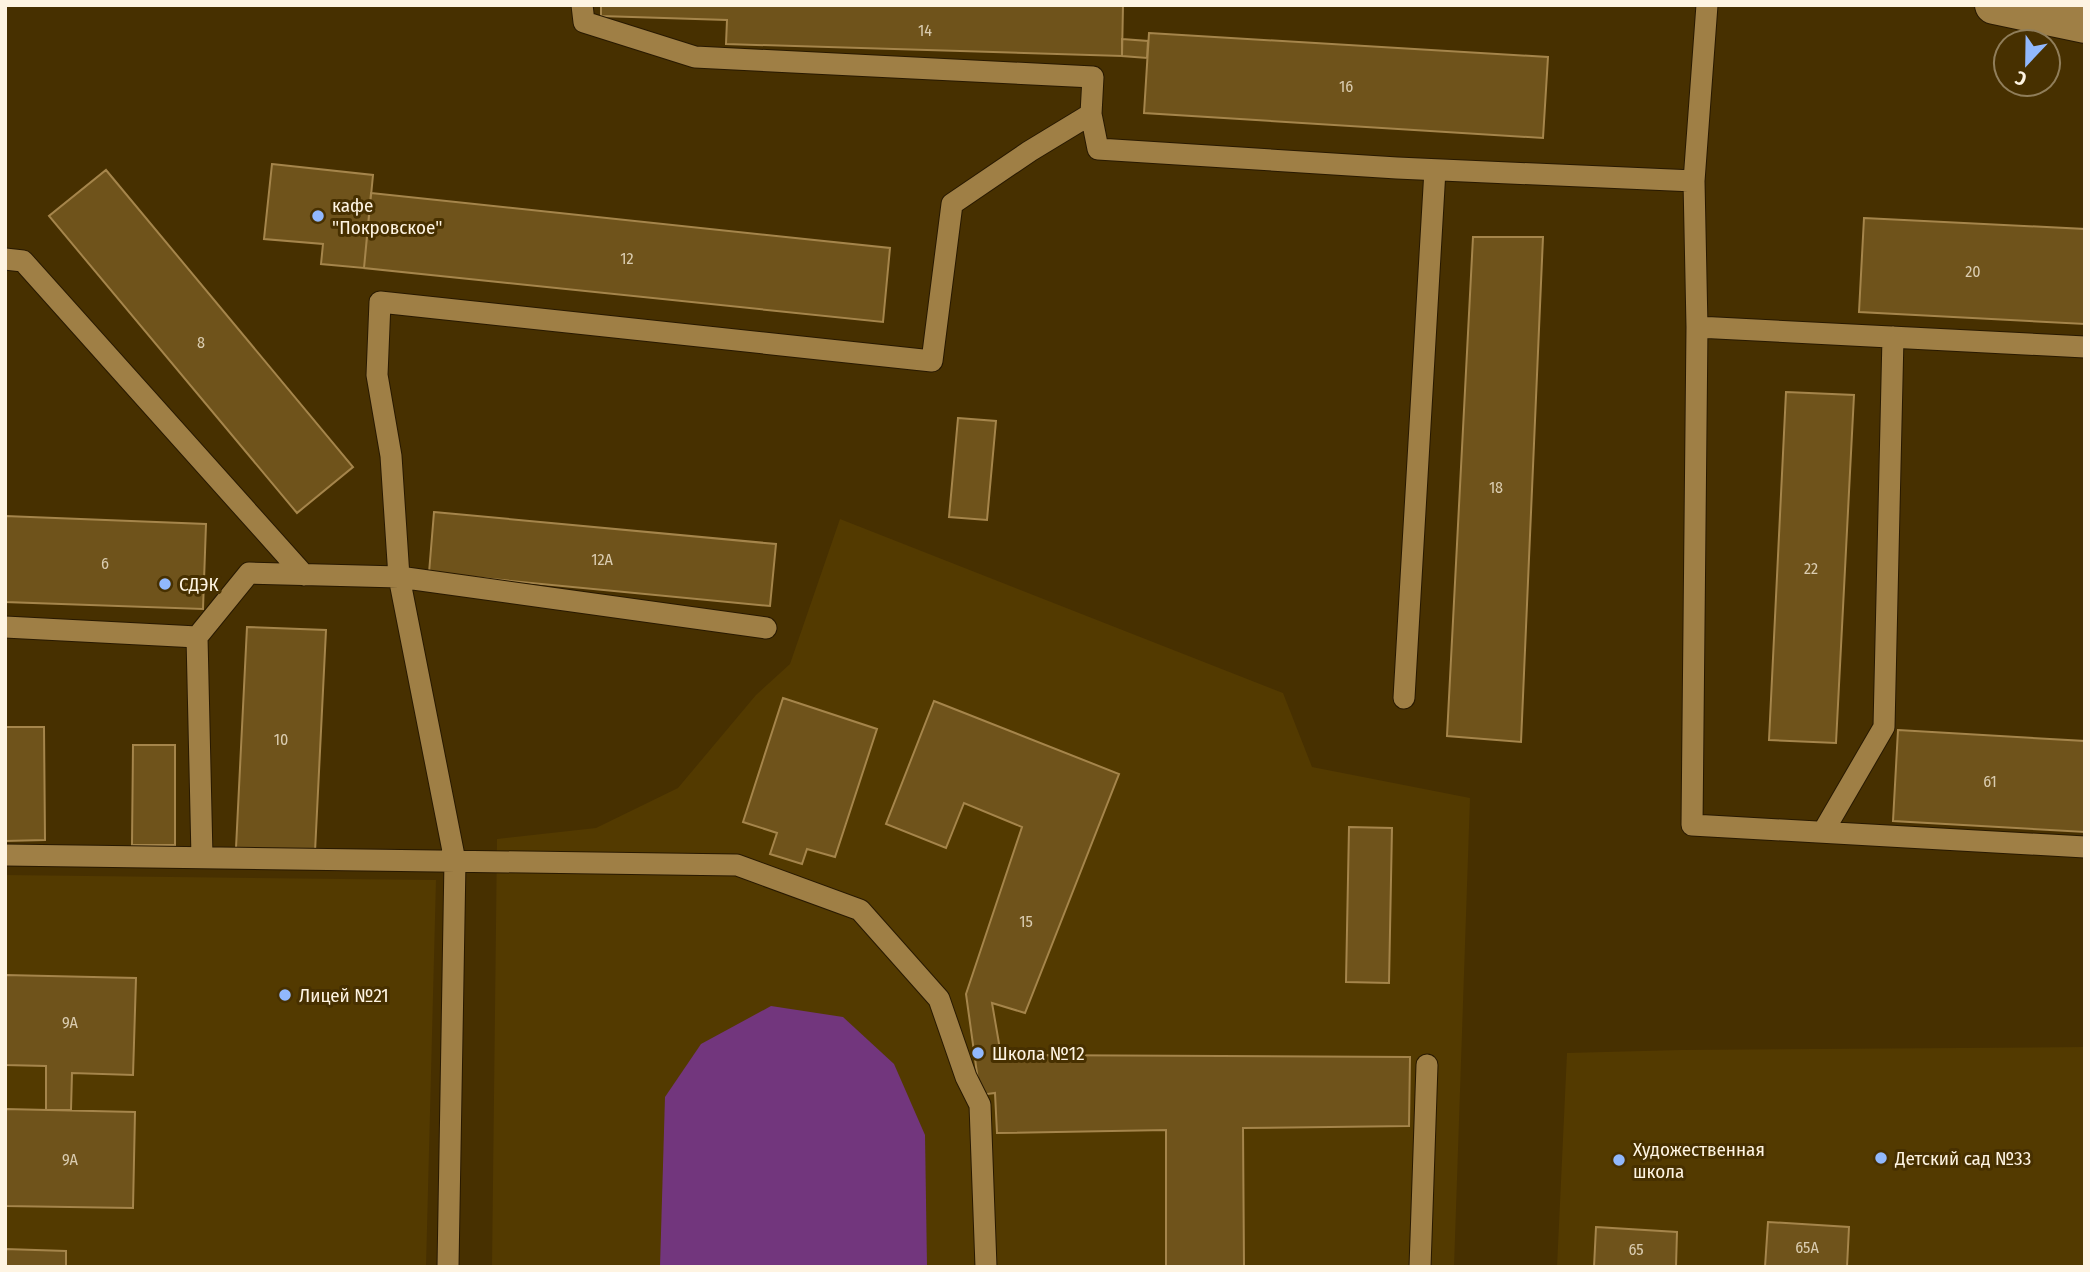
<svg xmlns="http://www.w3.org/2000/svg" width="2090" height="1272" font-family="'Fira Sans Condensed',sans-serif">
	<style>
		.built { fill: #533a00 }
		.green { fill: #72367d }
		.building { fill: #6f531b; stroke: #a5854b; stroke-width: 2 }
		.lines { fill: none; stroke-linecap: round; stroke-linejoin: round }
		.lane-casing { stroke: #281900; stroke-width: 23 }
		.street-casing { stroke: #281900; stroke-width: 40 }
		.lane { stroke: #9f7f45; stroke-width: 21 }
		.street { stroke: #9f7f45; stroke-width: 38 }
		.poi-dot { fill: #91b8fd; stroke: #473000; stroke-width: 2.5 }
		.labels { text-anchor: middle; stroke-width: 6; stroke-linejoin: round; paint-order: stroke }
		.number-label { font-size: 16px; fill: #daccb0 }
		.poi-label { font-size: 19px; fill: #fef4e2; stroke: #473000; text-anchor: start }
	</style>
	<rect width="100%" height="100%" fill="#473000"/>
	<path class="built" d="M840,519L1283,693L1312,767L1470,798L1454,1267H492L497,839L596,828L678,788L756,695L790,664Z
		M5,875L436,880L426,1267H5Z
		M2085,1047V1267H1557L1567,1053L1681,1050Z"/>
	<path class="green" d="M771,1006L843,1017L894,1064L925,1135L927,1267H660L665,1097L701,1044Z"/>
	<path class="building" d="M601,5H1123L1122,56L726,44L727,20L601,16Z
		M1149,33L1548,57L1543,138L1144,113Z
		M1122,39L1148,41L1147,58L1122,56Z
		M272,164L373,175L364,268L321,264L323,244L264,239Z
		M106,170L353,467L297,513L49,216Z
		M371,193L890,248L883,322L364,268Z
		M1864,218L2085,229V324L1859,312Z
		M1473,237H1543L1521,742L1447,736Z
		M1786,392L1854,395L1836,743L1769,740Z
		M958,418L996,421L987,520L949,517Z
		M434,512L776,544L770,606L429,573Z
		M5,516L206,524L203,609L5,602Z
		M247,627L326,630L315,852L236,848Z
		M783,698L877,729L835,857L807,849L802,864L770,854L777,833L743,822Z
		M934,701L1119,774L1025,1013L992,1003L1001,1055L1410,1057L1409,1126L1243,1128L1244,1267H1166V1130L997,1133L995,1093L980,1095L966,994L1022,827L964,803L946,848L886,824Z
		M5,727H44L45,840L5,841Z
		M1898,730L2085,741V832L1893,821Z
		M133,745H175V845H132Z
		M1349,827L1392,828L1389,983L1346,982Z
		M5,975L136,978L133,1075L72,1073L71,1110H46V1066L5,1065Z
		M5,1109L135,1112L133,1208L5,1206Z
		M1768,1222L1849,1227L1847,1267H1765Z
		M1596,1227L1677,1232L1676,1267H1594Z
		M5,1249L66,1251V1267H5Z"/>
	<g class="lines">
		<defs>
			<path id="lane" d="M582,5L584,22L695,57L1093,77L1091,114L1098,149L1397,168L1694,181L1707,5
				M1694,181L1697,327L1692,825L2085,847
				M5,259L23,261L304,575
				M1697,327L2085,347
				M5,627L197,637
				M1404,698L1435,170
				M1823,832L1884,727L1893,337
				M5,855L737,865L860,910L939,999L966,1077L980,1105L986,1267
				M202,857L197,637L249,573L399,577L766,628
				M448,1267L455,861L399,577L391,456L377,375L380,302L932,361L952,204L1030,151L1091,114
				M1420,1267L1427,1065"/>
			<path id="street" d="M1994,5L2085,24"/>
		</defs>
		<use href="#lane" class="lane-casing"/>
		<use href="#street" class="street-casing"/>
		<use href="#lane" class="lane"/>
		<use href="#street" class="street"/>
	</g>
	<g class="poi-dot">
		<circle cx="318" cy="216" r="7"/>
		<circle cx="165" cy="584" r="7"/>
		<circle cx="285" cy="995" r="7"/>
		<circle cx="978" cy="1053" r="7"/>
		<circle cx="1881" cy="1158" r="7"/>
		<circle cx="1619" cy="1160" r="7"/>
	</g>
	<g class="labels">
		<g class="number-label">
			<text x="925" y="36">14</text>
			<text x="1346" y="92">16</text>
			<text x="627" y="264">12</text>
			<text x="1973" y="277">20</text>
			<text x="201" y="348">8</text>
			<text x="1496" y="493">18</text>
			<text x="602" y="565">12А</text>
			<text x="105" y="569">6</text>
			<text x="1811" y="574">22</text>
			<text x="281" y="745">10</text>
			<text x="1990" y="787">61</text>
			<text x="1026" y="927">15</text>
			<text x="70" y="1028">9А</text>
			<text x="70" y="1165">9А</text>
			<text x="1807" y="1253">65А</text>
			<text x="1636" y="1255">65</text>
		</g>
		<g class="poi-label">
			<text x="332" y="212">кафе<tspan x="332" dy="22">"Покровское"</tspan></text>
			<text x="179" y="591">СДЭК</text>
			<text x="299" y="1002">Лицей №21</text>
			<text x="992" y="1060">Школа №12</text>
			<text x="1633" y="1156">Художественная<tspan x="1633" dy="22">школа</tspan></text>
			<text x="1895" y="1165">Детский сад №33</text>
		</g>
	</g>
	<rect width="2090" height="1272" fill="none" stroke="#fef4e2" stroke-width="14"/>
	<g transform="translate(2027 63) rotate(202)"><circle r="33" fill="#473000" stroke="#907e5a" stroke-width="2"/>
	<path d="M0-5L12 26L0 18L-12 26Z" fill="#91b8fd"/>
	<text y="-10" font-size="19" font-weight="bold" text-anchor="middle" fill="#fef4e2">С</text>
	</g>
</svg>
